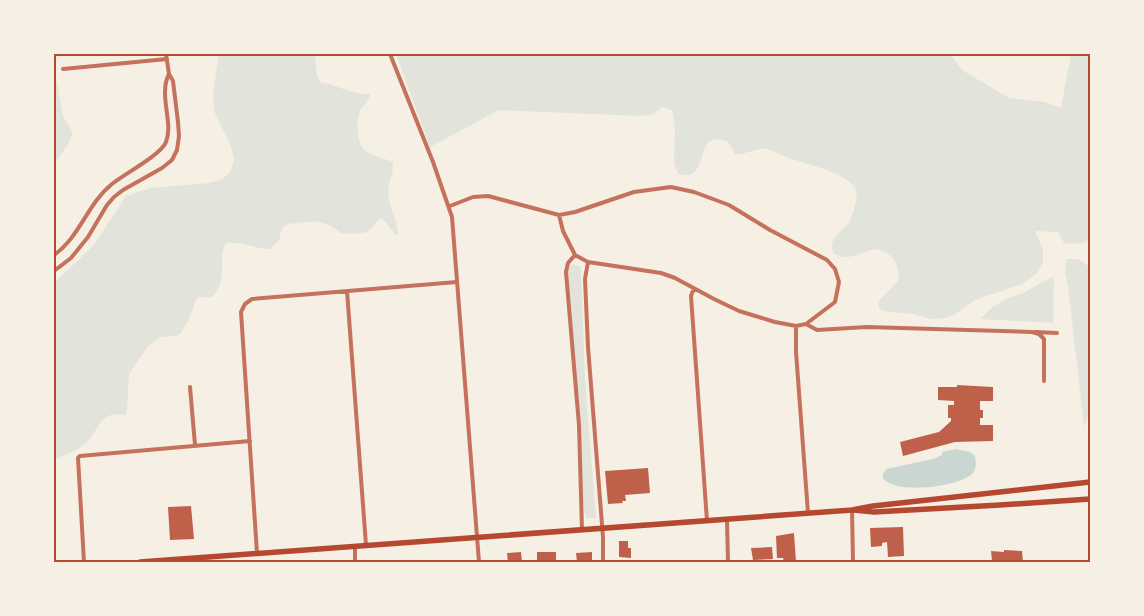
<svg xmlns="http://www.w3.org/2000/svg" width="1144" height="616" font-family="'Fira Sans Condensed',sans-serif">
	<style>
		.green { fill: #e2e4dc }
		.water { fill: #c9d6d2 }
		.building { fill: #bf614a }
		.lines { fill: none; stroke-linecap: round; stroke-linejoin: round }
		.minor { stroke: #c5725c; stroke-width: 4 }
		.secondary { stroke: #b5482f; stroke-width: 5.5 }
		.neatline { fill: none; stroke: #b5482f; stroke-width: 2 }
	</style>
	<rect width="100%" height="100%" fill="#f6efe4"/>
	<path class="green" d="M219,54H315L317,76L320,82C337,85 352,95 370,94C369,101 363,104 360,111C356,122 356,145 367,152C374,157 385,158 393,162C394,173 388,182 388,193C389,208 398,221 398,236C390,231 389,222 380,218L372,228L367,232L354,234L341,233L329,225L315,221L288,224L282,228L279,240L270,249C255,249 241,241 227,243C215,257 231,277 212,297H199L197,298L189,319L181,333L176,336L161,337L149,345L132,369L129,375L127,409L125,415C100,410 100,429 86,443C77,452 65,454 54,460V283L94,245L126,196L151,188L209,183L221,180L230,172L234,160L231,146L214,111L213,93Z
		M396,54H950L962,70L1009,98L1044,102L1061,108L1071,54H1090V239C1082,245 1073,244 1064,243L1058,232L1035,231L1043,249V262L1037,273L1022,284L975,300L952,316L945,318L931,319L913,314L884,311L879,308V301L898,281C900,264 894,254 877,249C862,251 849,263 833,253C828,234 846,232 851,218C854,210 859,196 855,188C846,172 802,163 786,157C780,155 774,151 768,149C757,147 746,155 735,154L728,142C691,126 713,184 678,174L674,163L675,129L672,110L662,107L651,115L639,116L499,110L430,147Z
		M54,74L57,83L63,116L73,133L68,144L54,164Z
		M1067,259H1078L1090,267V398L1089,413L1084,427L1068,285L1065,272Z
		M572,264L580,266L581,271L585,379L596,518H586L583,504L568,274L569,268Z
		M1054,276L1053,323L980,319L994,306L1010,297L1023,293Z"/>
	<path class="water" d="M955,449L970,452L975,456C976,462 977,469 972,474C958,487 895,495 883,478V474L886,469L933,459L942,455V452Z"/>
	<path class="building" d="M957,385L993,387V401H980V410H983V418H980V425H993V441L955,442L903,456L900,442L939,432L951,421V418H948V405H954V401L938,400V387H957Z
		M648,468L650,493L625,495L626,501H622L623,503L608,504L605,471Z
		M191,506L194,539L170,540L168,507Z
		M903,527L904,556L888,557L887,542L882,543V546L871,547L870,528Z
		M794,533L796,562H784L783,558H777L776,536Z
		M619,541H628V548H631V558L619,557Z
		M772,547L773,559L753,560L751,548Z
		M1004,550L1022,551L1023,562L992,561L991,551L1004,552Z
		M521,552L522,562H508L507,553Z
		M537,552H556V562H537Z
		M592,552V562H577L576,553Z"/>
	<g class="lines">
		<path class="minor" d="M390,54L433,162L452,217L479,562
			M63,69L167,59
			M450,206L473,197L488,196L559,215L575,212L634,192L671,187L694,192L729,205L770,230L827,260L835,269L839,282L835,302L806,324
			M559,215L563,231L575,255L588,262L661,273L675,278L714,299L739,311L775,322L796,326L806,324L817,330L867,327L1032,332L1039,334L1044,339V381
			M54,255C80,237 87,204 112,184C124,174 161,155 166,142C174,123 158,95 169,74
			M575,255L568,263L566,272L579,425L582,530
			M588,262L585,279L588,347L603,537V562
			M54,271L71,258L88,237L107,205L114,197L123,190L162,168L172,160L177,150L179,136L178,122L173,81L169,74L166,54
			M694,288L691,296L707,521
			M347,291L366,545
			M796,326V352L808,513
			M1036,332L1057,333
			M190,387L195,445
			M852,510L853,562
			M727,520L728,562
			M355,546V562
			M257,553L241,312L245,304L252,299L457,282
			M84,562L78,458L80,456L250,441"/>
		<path class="secondary" d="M854,510L874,512L1000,505L1090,499
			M140,562L852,510L873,506L1090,482"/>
	</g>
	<rect width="1144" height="616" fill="none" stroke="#f6efe4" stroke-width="110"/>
	<rect x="55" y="55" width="1034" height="506" class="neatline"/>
</svg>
